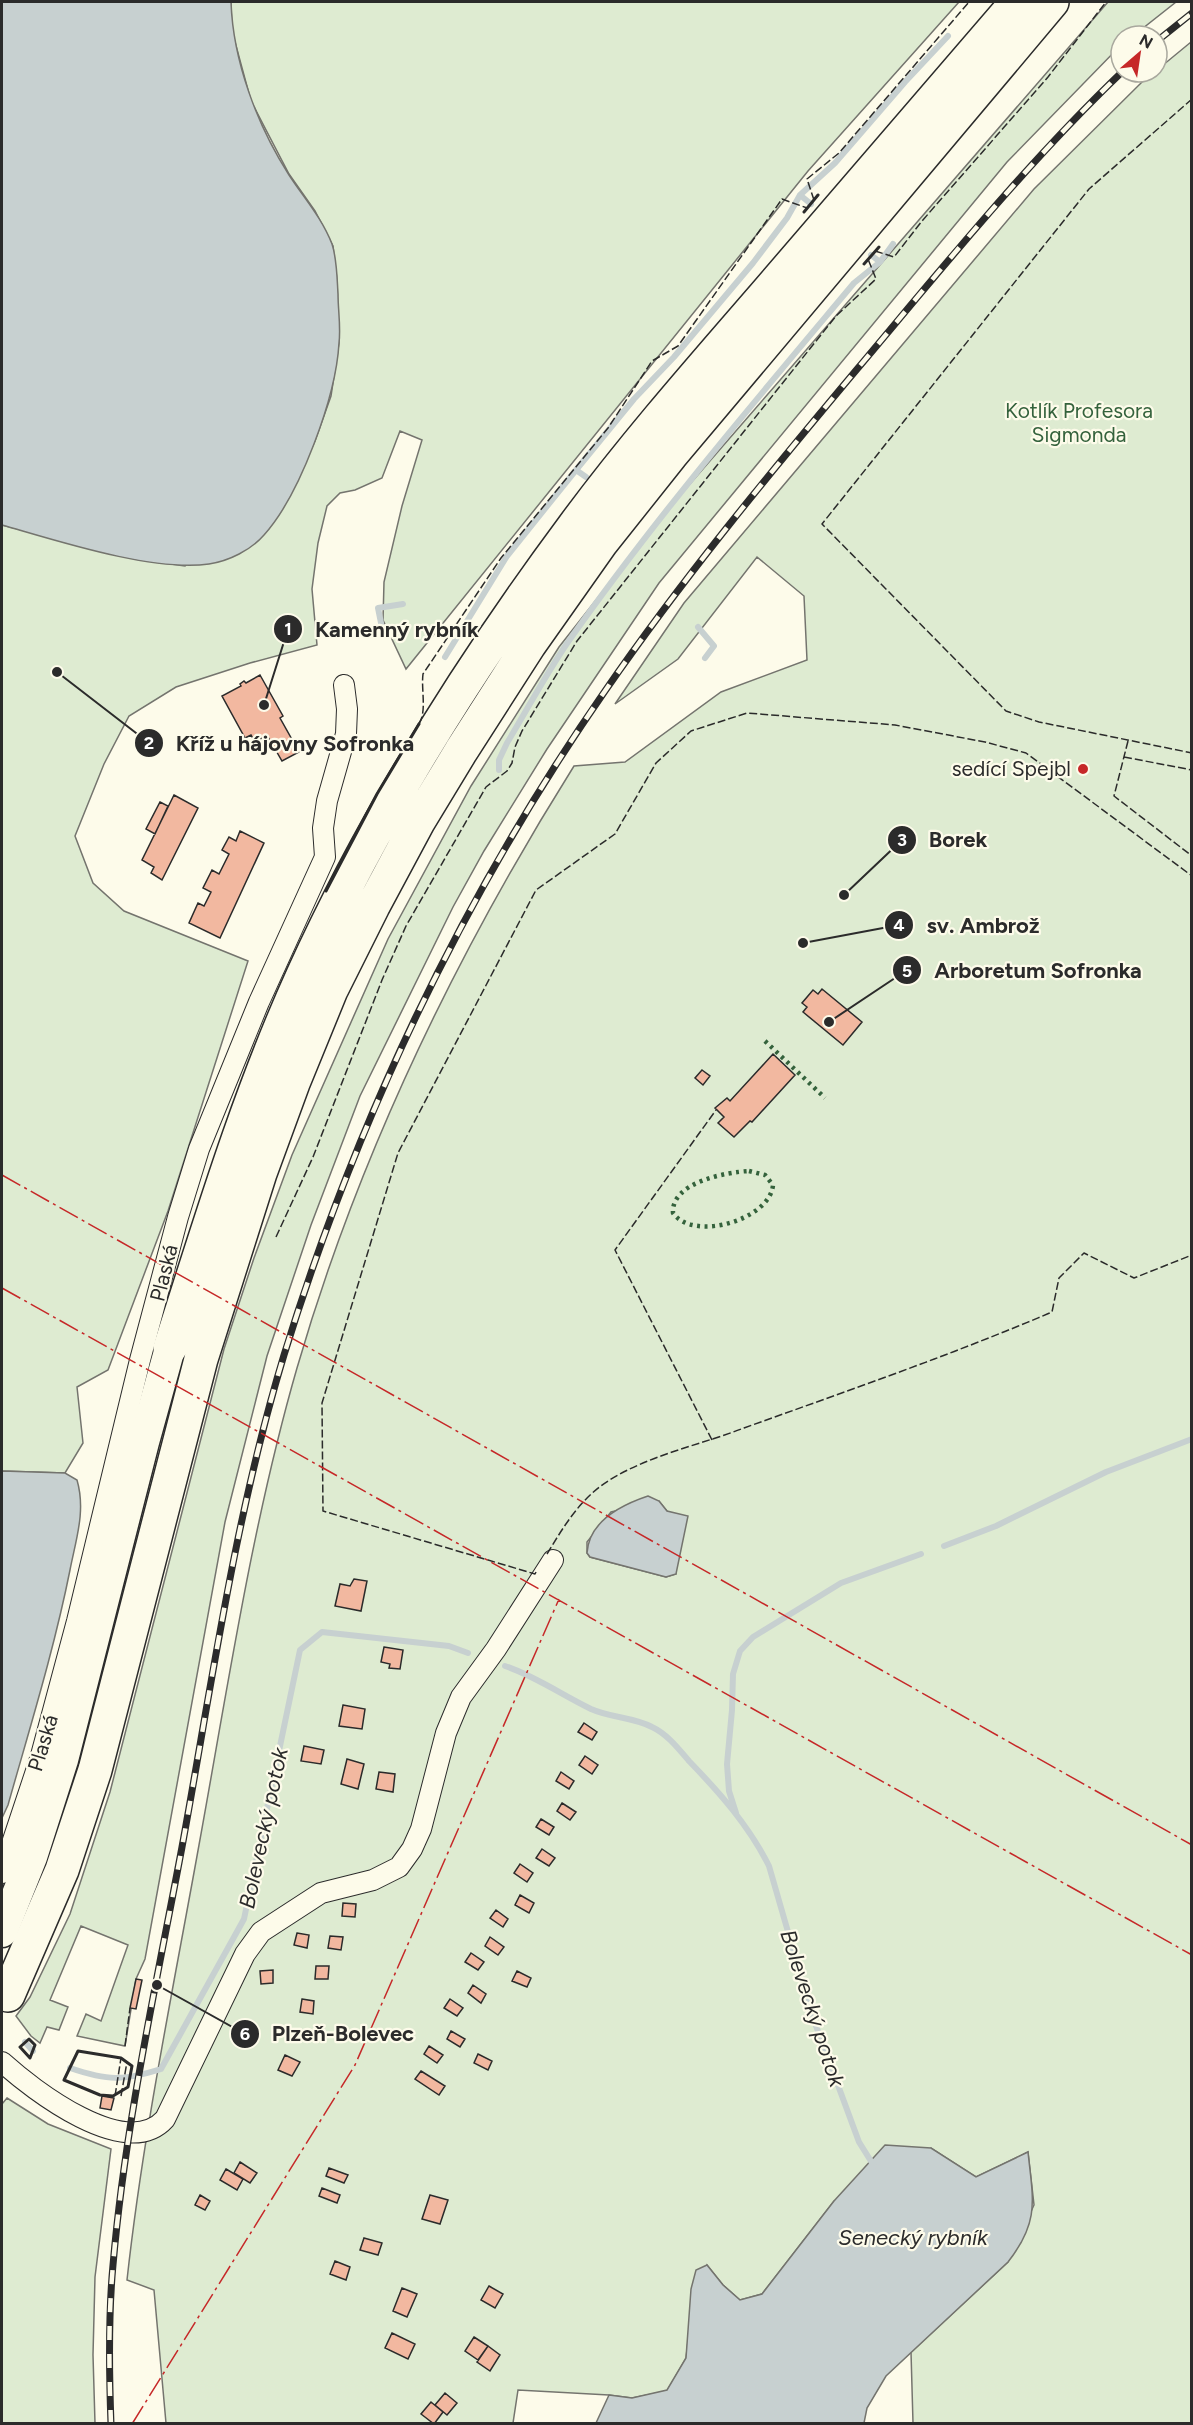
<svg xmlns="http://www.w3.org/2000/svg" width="1193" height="2425" font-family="Figtree,sans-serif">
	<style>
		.green { fill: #deebd1; stroke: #74746e; stroke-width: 1.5; fill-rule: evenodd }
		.water { fill: #c7d0d0; stroke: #74746e; stroke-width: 1.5 }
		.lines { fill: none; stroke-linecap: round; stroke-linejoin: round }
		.stream { stroke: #c7d0d0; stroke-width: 6 }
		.building { fill: #f2b8a0; stroke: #2b2b2b; stroke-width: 1.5 }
		.street-casing { stroke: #2b2b2b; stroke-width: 22 }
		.primary-casing { stroke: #2b2b2b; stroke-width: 33 }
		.highway-casing { stroke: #2b2b2b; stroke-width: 36 }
		.street { stroke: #fdfbea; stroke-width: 20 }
		.primary { stroke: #fdfbea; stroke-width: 30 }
		.highway { stroke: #fdfbea; stroke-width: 33 }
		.rail-casing { stroke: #2b2b2b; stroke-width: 7 }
		.rail { stroke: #fdfbea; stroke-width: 4.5; stroke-dasharray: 14; stroke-linecap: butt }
		.hedge { stroke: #34623c; stroke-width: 4.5; stroke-dasharray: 3 4.5; stroke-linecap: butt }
		.fence { stroke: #2b2b2b; stroke-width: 1.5; stroke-dasharray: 8 3; stroke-linecap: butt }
		.wall { stroke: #2b2b2b; stroke-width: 3 }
		.power { stroke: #c62828; stroke-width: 1.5; stroke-dasharray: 21 4.5 3 4.5; stroke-linecap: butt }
		.poi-dot { fill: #c62828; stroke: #fdfbea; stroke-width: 2 }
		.labels { text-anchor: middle; stroke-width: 4.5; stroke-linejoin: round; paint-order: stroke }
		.park-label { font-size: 21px; fill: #34623c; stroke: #fdfbea }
		.poi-label { font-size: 21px; fill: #2b2b2b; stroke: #fdfbea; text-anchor: end }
		.street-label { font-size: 21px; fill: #2b2b2b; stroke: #fdfbea }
		.water-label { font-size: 22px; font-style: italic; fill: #2b2b2b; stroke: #fdfbea }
		.leader { fill: none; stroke: #2b2b2b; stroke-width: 2 }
		.callout-dot { fill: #2b2b2b; stroke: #fdfbea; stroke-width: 2 }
		.mark-label { font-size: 18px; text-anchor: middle; font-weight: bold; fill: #fff }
		.callout-label { font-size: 22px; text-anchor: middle; font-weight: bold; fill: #2b2b2b; stroke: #fdfbea; stroke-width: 4.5; stroke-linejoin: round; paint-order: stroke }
	</style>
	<rect width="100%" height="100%" fill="#fdfbea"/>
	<path class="green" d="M231,2H959L808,171L406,669L383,620L384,582L402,506L422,440L400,431L382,478L355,490L340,493L327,506L318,543L312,589L317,645L250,663L176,687L129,716L104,764L75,836L93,883L124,911L248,961L168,1211L108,1370L77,1387L83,1443L65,1473L2,1471V525L135,559L185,566L287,500L315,441L331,396L339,343L337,280L333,246L315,211L289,174L251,101L232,31Z
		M1108,2H1176L1133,36H1121V45L1007,162L659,583L547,749L484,851L453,907L360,1096L311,1225L267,1356L225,1522L145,1959L136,1979L125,2046L77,2036L86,2014L101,2021L128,1945L81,1926L50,2000L68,2007L59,2030L47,2027L40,2043L31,2036L16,2016L30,1997L70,1914L110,1792L224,1349L254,1258L292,1155L388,939L471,786L559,647L663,515Z
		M1191,42V2423H913L911,2352L1008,2262L1034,2205L1028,2152L976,2177L931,2148L834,2201L762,2294L740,2300L723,2285L707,2265L690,2324L686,2358L667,2391L632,2398L609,2395L518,2390L513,2423H166L154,2290L127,2280C143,2134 173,1990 199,1845C228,1686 252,1524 297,1368C359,1154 456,954 574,766L625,762L721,692L807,660L804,596L757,557L678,659L615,704L684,603L1034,189L1142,82L1157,72V70ZM659,1501L667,1511L676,1574L666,1577L590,1557L587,1553V1542L611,1512Z
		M7,2098L48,2124L111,2149L95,2277L93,2355L95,2423H2V2104Z"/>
	<path class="water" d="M2,2H231C233,61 257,125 289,175C304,198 322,218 332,244C337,259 337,278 338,294C338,310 341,327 339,343C336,397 300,495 264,535C251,550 229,561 209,564C153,572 58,541 2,525Z
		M2,1471L65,1473L77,1480C86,1511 76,1539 70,1570C54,1650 30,1727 8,1805L2,1818Z
		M648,1496L659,1501L667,1511L688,1516L676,1574L666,1577L590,1557L587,1553C589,1521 621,1505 648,1496Z
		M885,2145L931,2148L976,2177L1028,2152C1033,2200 1040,2221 1008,2262L886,2376L867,2408L864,2423H596L609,2395L632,2398L667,2390L686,2358L691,2289L696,2270L707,2265L723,2285L740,2300L762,2294L834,2201Z"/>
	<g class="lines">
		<path class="stream" d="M800,195L835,163L905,82L948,36
			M871,255L880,262
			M586,477L576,470L634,399L674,357L753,263L787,218L800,195L811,204
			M381,623L378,608L403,604
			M698,627L714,646L705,658
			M445,657L507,556L576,470
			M499,770V760L507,743C527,710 546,674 568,642C656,517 756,400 854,283L880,262L893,244
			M944,1546L996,1526L1106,1472L1192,1439
			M505,1666C535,1676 562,1695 591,1709C611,1718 633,1717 652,1727C667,1734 678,1748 689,1761C720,1793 749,1826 769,1866L812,2015L859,2142L874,2166
			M736,1813L729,1791L727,1764L732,1710L733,1674L740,1651L753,1637L841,1583L921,1554
			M25,2042L33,2051
			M70,2068C108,2081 123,2081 161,2069L244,1919L300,1650L322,1632L449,1646L468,1653"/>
	</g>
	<path class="building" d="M260,675L283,716L280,718L299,752L282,761L267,735L255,742L251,735L245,738L222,696L241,686L240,684L244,681L246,683Z
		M174,795L198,808L162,880L151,873L154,867L142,860Z
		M160,802L168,806L155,834L146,829Z
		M240,831L264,843L220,938L189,923L198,903L204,906L211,892L203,888L212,870L219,874L229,854L222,850L229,837L236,841Z
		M822,989L862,1022L843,1045L803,1012L807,1007L802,1003L813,990L818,994Z
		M773,1054L795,1075L752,1122L750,1121L734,1137L718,1123L724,1117L715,1108L727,1098L730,1101Z
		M702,1070L710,1076L703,1085L695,1078Z
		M354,1579L367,1581L361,1611L335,1606L340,1584L350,1586Z
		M384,1647L403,1650L400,1669L389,1668L390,1664L381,1662Z
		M343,1705L365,1709L362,1729L339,1726Z
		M584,1723L597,1732L592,1740L578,1732Z
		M304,1746L324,1750L321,1764L301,1761Z
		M585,1756L598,1765L592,1774L579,1765Z
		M347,1759L364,1764L358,1789L341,1784Z
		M379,1772L395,1774L393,1792L376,1789Z
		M561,1772L574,1781L569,1789L556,1781Z
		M562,1803L576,1812L570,1820L557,1811Z
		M541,1819L554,1827L549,1835L536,1827Z
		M542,1849L555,1858L549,1866L536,1858Z
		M520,1864L533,1873L527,1882L514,1873Z
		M520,1895L534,1903L529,1913L515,1905Z
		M343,1903L356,1904L355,1917L342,1916Z
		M496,1910L508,1919L503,1927L490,1918Z
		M297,1933L309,1935L307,1948L294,1945Z
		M330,1936L343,1937L341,1950L328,1948Z
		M490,1937L504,1947L498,1955L485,1946Z
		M471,1953L484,1962L478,1970L465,1962Z
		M316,1966H329L328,1979H315Z
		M273,1970V1983L261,1984L260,1971Z
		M517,1971L531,1978L527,1987L512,1981Z
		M136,1979L142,1980L136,2009L130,2008Z
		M473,1985L486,1994L481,2003L468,1993Z
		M302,1999L314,2001L313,2014L300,2012Z
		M450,1999L463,2008L457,2016L444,2008Z
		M451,2031L465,2039L460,2047L447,2039Z
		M429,2046L443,2055L437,2063L424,2054Z
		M478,2054L492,2061L488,2070L474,2063Z
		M285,2055L300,2062L292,2076L278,2070Z
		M421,2071L445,2086L439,2095L415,2079Z
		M102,2096L114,2098L111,2110L100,2108Z
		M240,2162L257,2173L250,2183L234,2173Z
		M329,2168L348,2175L344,2183L326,2176Z
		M226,2169L243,2179L237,2190L220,2180Z
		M322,2188L340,2195L337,2203L319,2196Z
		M200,2195L210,2201L205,2210L195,2205Z
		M430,2195L448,2200L440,2224L422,2219Z
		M364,2238L382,2243L378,2255L360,2250Z
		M335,2261L350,2267L346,2280L330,2274Z
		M489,2286L503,2294L495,2308L481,2300Z
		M402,2288L417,2294L407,2317L393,2311Z
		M392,2333L415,2344L408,2359L385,2348Z
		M474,2337L488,2346L478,2360L465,2351Z
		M488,2346L500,2355L490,2371L477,2362Z
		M445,2393L457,2403L447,2415L435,2405Z
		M431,2402L443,2412L434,2424L421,2414Z"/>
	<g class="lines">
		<defs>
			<path id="street" d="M2,1873L40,1759L77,1621L140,1360L178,1217L199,1149L259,1002L325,857L323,828L327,801L346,734L347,709L344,685
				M2,2062C33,2090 126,2162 165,2119L245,1954L261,1932L321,1893L373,1880L399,1867L412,1849L421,1829L446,1733L461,1697L496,1649L553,1560"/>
			<path id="primary" d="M2,1932L32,1857L63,1760L144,1442L170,1348"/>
			<path id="highway" d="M170,1348C210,1223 248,1096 303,975C375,817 470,666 574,526C633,446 699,371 764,296C849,198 933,100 1017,2
				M8,1995L62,1870L95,1770L201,1359L260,1173L293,1083L331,990L373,906L418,822L461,751L529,645L601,543L671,455L1052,2"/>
		</defs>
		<use href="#street" class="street-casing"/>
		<use href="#primary" class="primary-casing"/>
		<use href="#highway" class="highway-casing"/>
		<use href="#street" class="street"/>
		<use href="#primary" class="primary"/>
		<use href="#highway" class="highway"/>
		<defs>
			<path id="rail" d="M1157,41L1192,13
				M111,2424C109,2371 108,2318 113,2265C125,2125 156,1986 182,1847C212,1683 235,1516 284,1355C357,1119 464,894 605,691C683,578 770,473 858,368C943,267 1026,164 1122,72"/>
		</defs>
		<use href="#rail" class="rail-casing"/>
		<use href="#rail" class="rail"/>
		<path class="hedge" d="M765,1041L825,1098
			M749,1171L765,1175L773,1185C770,1220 693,1242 673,1213C671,1182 727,1172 749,1171Z"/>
		<path class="fence" d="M1192,99L1089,189L822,524L1006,711L1039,722L1192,753
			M814,200L807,179L839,153L969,2
			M875,251L894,257L922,221L1048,77L1106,2
			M419,724C427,711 421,690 423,674L501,558L608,428L652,361L678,346L782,199L807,208
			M1128,741L1114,796L1192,856
			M1124,757L1192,770
			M276,1237L313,1157L382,980L406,926L486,787L507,771L512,763L515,747L522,731L577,641L836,316L876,279L868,259
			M712,1440L615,1250L716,1110
			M547,1554C564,1526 580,1499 608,1481C649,1455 700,1445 744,1428C847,1391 951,1355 1052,1312L1059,1278L1084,1253L1134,1278L1192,1255
			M536,1572L535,1574L323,1511L322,1403L398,1153L536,890L615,834L656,763L691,731L747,713L895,725L985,742L1026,753L1192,876
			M125,2046L130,2008
			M115,2096L121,2058
			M121,2096L127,2062"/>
		<path class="wall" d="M804,212L818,195
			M864,264L879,247
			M326,891L377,794L419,724
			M29,2039L35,2045L30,2058L20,2047Z
			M78,2051L121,2058L132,2066L128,2087L113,2096L100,2095L64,2080Z"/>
		<path class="power" d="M2,1175L1192,1845
			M2,1288L1192,1955
			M132,2424L355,2065L559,1599"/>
	</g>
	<circle class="poi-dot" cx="1083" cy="769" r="6"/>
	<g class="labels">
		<g class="park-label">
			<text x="1079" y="418">Kotlík Profesora<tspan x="1079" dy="24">Sigmonda</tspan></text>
		</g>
		<g class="poi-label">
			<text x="1071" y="776">sedící Spejbl</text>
		</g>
		<g class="street-label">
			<text transform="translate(164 1273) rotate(-76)" y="7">Plaská</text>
			<text transform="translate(43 1743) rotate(-73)" y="7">Plaská</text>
		</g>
		<g class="water-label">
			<text transform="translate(263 1828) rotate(-78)" y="8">Bolevecký potok</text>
			<text transform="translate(813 2008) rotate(72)" y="8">Bolevecký potok</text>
			<text x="913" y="2245">Senecký rybník</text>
		</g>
	</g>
	<path class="leader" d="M264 705L288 629M57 672L149 743M844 895L902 840M803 943L899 925M829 1022L907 970M157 1985L245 2034"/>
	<g class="callout-dot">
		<circle cx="264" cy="705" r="6"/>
		<circle cx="57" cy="672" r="6"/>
		<circle cx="844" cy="895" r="6"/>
		<circle cx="803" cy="943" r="6"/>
		<circle cx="829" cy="1022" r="6"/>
		<circle cx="157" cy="1985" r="6"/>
		<circle cx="288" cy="629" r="15"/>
		<circle cx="149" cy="743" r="15"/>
		<circle cx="902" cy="840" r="15"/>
		<circle cx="899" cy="925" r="15"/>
		<circle cx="907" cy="970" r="15"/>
		<circle cx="245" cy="2034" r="15"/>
	</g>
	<g class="mark-label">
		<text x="288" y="635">1</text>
		<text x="149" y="749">2</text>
		<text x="902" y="846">3</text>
		<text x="899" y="931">4</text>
		<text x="907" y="977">5</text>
		<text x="245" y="2040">6</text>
	</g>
	<g class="callout-label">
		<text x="397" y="637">Kamenný rybník</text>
		<text x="295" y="751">Kříž u hájovny Sofronka</text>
		<text x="958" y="847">Borek</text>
		<text x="983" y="933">sv. Ambrož</text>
		<text x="1038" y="978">Arboretum Sofronka</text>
		<text x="343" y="2041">Plzeň-Bolevec</text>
	</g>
	<rect width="1193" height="2425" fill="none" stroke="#2b2b2b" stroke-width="6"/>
	<g transform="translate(1139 54) rotate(29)"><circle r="28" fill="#fdfbea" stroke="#a9a89e" stroke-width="1.5"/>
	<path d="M0-4.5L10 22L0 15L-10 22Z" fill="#c62828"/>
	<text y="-9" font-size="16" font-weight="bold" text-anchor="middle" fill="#2b2b2b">N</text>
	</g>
</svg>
